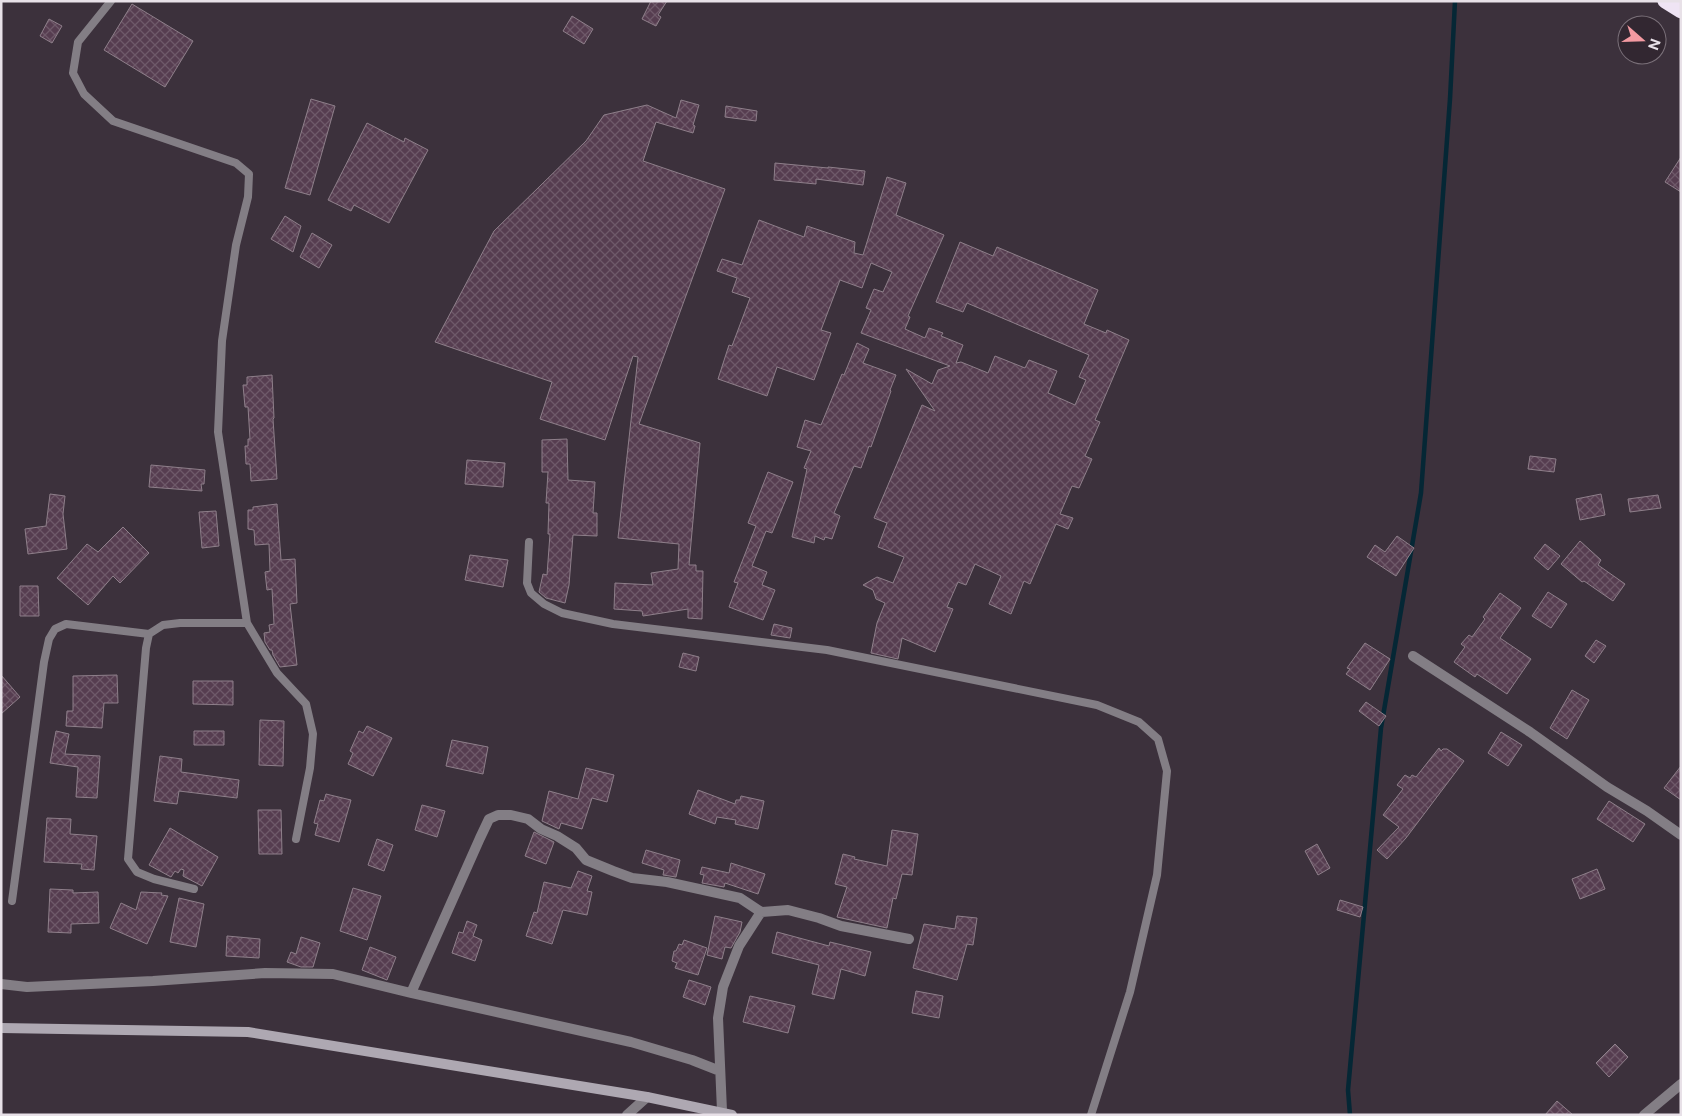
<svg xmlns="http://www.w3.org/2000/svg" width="1682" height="1116" font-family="'Public Sans',sans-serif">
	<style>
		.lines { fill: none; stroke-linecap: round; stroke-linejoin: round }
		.stream { stroke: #052735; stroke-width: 4.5 }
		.building { fill: url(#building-cross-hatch); stroke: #8e7f8a }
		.lane { stroke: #837e85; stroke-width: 8 }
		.street { stroke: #837e85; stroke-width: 10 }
		.secondary { stroke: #aea8b2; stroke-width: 10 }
		.highway { stroke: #efe4f4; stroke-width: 15 }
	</style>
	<defs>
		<pattern id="building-cross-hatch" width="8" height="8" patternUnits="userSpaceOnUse" patternTransform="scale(1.25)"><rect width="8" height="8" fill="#563d50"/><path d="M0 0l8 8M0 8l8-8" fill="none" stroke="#6e5969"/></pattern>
	</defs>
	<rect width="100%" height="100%" fill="#3c313c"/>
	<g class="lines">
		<path class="stream" d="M1350,1115L1348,1090L1381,728L1421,493L1450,99L1455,1"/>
	</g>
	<path class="building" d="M651,1H667L658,15L661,17L656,26L642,19Z
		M132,4L193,41L165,87L104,50Z
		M572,16L593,29L584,44L563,31Z
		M49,19L62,26L52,43L40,36Z
		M311,99L335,106L310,195L285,188Z
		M681,100L699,105L693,125L695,126L693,133L656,122L643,161L725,189L639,424L700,443L689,565H696V571H703L702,619L688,618V609L643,616L642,611L614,609L615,583L653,585L651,573L678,569L679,544L618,538L638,357L633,356L605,440L540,419L552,382L435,342L494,231L586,141L604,115L647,105L676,118Z
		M726,106L757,111L756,121L725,117Z
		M367,123L404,142L405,138L428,150L389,223L354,205L351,211L328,200Z
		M1681,157V192L1665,182Z
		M775,163L828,168V167L865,171L863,185L816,179V184L774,180Z
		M887,177L906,183L896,215L944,235L908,316L910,317L905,329L925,338L929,328L943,333L941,336L963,345L956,363L961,362L988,373L995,356L1025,368L1029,360L1057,371L1048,393L1075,405L1086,380L1079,377L1089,355L967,303L963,312L936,302L960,242L993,256L997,247L1098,290L1084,324L1106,333L1107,330L1129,340L1095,420L1100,422L1085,456L1092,459L1079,488L1072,486L1060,514L1073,518L1068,529L1056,524L1030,584L1024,581L1011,614L989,604L1001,576L975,564L966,585L958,582L947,607L953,609L935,652L902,638L898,659L871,653L877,623L885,603L876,599L873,590L863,585L877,577L893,583L904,557L878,547L887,523L874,518L922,405L935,411L906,369L932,384L938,370L950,366L861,333L871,310L866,308L874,289L883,292L892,272L871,263L862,288L840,280L821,330L831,333L814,380L777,367L767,396L718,379L729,345L732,346L750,298L732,292L737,278L717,271L722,259L742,265L759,220L804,237L807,226L855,242L854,253L863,255Z
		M285,216L301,226L293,252L271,239Z
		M312,233L332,245L319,268L300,257Z
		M857,343L869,349L863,363L896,375L890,390L891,391L871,447L869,446L861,468L854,466L834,513L840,516L832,539L825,537L824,540L815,536L814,543L792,537L807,469L804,468L811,451L797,447L805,420L821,425L842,374L844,375Z
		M272,375L274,418L273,419L277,479L251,481L250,464H246L245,446H248V439H250L248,407H245L243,385H247V377Z
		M567,439L568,480L595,482L593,513H597V536L573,535L569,585L565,603L546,598L539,592L543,574L547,575L550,534H548L549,503H546L548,472H542V440Z
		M1530,456L1556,459L1554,472L1528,469Z
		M467,460L505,463L503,487L465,484Z
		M151,465L205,470L204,484H201L202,491L149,487Z
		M768,472L793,482L772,533L766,531L752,566L767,572L762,585L775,590L763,620L729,607L738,583L734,582L756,526L748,523Z
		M50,494L65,496L63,514L67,549L28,554L25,529L46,526Z
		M1601,494L1605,515L1580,520L1576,499Z
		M1658,495L1661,508L1630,512L1628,499Z
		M277,504L281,560L295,559L297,603L290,604L297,665L280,667L273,655L272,650H270L265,642L264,633L270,632L269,625L274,624L272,589L267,590L265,572L270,571L269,544L255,545L254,530L248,529V510H253V507Z
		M216,511L219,546L202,548L199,512Z
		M123,527L149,553L120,583L113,576L88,605L57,578L87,544L98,552Z
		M1397,536L1414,548L1396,576L1367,557L1375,545L1385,552Z
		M1580,541L1601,560L1598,565L1625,584L1613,601L1584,581L1582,582L1561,564Z
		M1545,544L1560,556L1548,570L1534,558Z
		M470,555L508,560L503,587L465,580Z
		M20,586H38L39,616H20Z
		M1548,592L1567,604L1551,628L1532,616Z
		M1500,593L1521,608L1500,638L1531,659L1507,694L1477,674L1475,677L1454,662L1465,647L1461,644L1469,635L1472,637L1485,619L1483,617Z
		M774,624L792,628L790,638L771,635Z
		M1596,640L1606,646L1594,663L1585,656Z
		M1365,643L1390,659L1370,690L1346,674L1350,669L1347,668Z
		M683,653L699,657L696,671L679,667Z
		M1,675L20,697L1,714Z
		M117,675L118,703H104L102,728L66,726L67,711H73V676Z
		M193,681H233V705L193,704Z
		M1572,690L1589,700L1567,739L1550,728Z
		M1366,702L1386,716L1379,726L1359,711Z
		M260,720L284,721L283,766L259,765Z
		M367,726L392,738L373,776L348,764L353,753L350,751L359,731L363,733Z
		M56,731L69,734L65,754L100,756L97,798L76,797L78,767L50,763Z
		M194,731H224V745H194Z
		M1501,732L1522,745L1508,766L1488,753Z
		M452,740L488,747L483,774L446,766Z
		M1439,748L1441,751L1443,749H1447L1464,761L1406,838L1387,859L1377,850L1399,827L1383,815L1403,789L1397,785L1405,775L1410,778L1412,775L1416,777Z
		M160,756L182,759L181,772L239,780L237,798L179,791L177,804L154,801Z
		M1681,766V800L1664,788Z
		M586,768L614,775L607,802L592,798L582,829L561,823L559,829L542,821L549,791L578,799Z
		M698,790L735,804L736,800H740L741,796L764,801L758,829L735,824L736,820L717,817L715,824L689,814Z
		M326,794L351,800L339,842L315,835L318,824L314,823L320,800L324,801Z
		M1609,801L1645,824L1633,842L1597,819Z
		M422,805L445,811L437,837L415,830Z
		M258,810H281L282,854H259Z
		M47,818L71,819L70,834L97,836L94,870L81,869L82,864L44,862Z
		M170,828L218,857L202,886L183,876L184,870L181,869L178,873L175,871L171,877L149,865Z
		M892,830L918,834L912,875L902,874L896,899L893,898L887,928L837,917L847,887L835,884L843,854L855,857L854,859L887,866Z
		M534,832L554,842L546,864L525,856Z
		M377,839L393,845L384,871L368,865Z
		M1317,844L1330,868L1318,875L1305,851Z
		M646,850L680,860L676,877L663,875L664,870L642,863Z
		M731,863L765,874L758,894L725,883L724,887L702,883L704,875L700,874L702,867L729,873Z
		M1597,869L1605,889L1580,899L1572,879Z
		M578,871L592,876L587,891L592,892L587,915L563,910L552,944L526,936L534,912L537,913L544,882L571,888Z
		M353,888L381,896L367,940L340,931Z
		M50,889L73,890V893L98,892L99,923L71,924V933L48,932Z
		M141,892L162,893L161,895L168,896L147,944L110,928L121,903L136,910Z
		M179,898L204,904L196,947L170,942Z
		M1340,900L1363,907L1360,917L1337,910Z
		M715,916L742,922L740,932L731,948L725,947L722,959L707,955Z
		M957,916L977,918L973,945L967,944L957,980L913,968L924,924L955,929Z
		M467,921L477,925L473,936L482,940L475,961L452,953L459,932L463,933Z
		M777,932L829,946L830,942L871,952L865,976L841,969L834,999L812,994L819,965L772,953Z
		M227,936L260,939L259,958L226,956Z
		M301,937L320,943L313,967H301L287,962L291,952L296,954Z
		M684,940L707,948L698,975L675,968L677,963L672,961L674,951H676L679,944L682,945Z
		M370,947L396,957L387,980L362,970Z
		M689,980L711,987L705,1005L683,997Z
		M916,991L943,996L939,1018L912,1013Z
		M750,996L795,1006L788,1033L743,1022Z
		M1615,1044L1628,1057L1609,1077L1596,1063Z
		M1557,1101L1573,1115H1545Z"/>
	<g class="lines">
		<path class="lane" d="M111,1L78,42L73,73L84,94L113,121L236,163L249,174L248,197L236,245L222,341L218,432L247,623L277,673L306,704L313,734L310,768L296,839
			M529,542L527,583L531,593L544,604L562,613L613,624L827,650L1097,705L1139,722L1158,739L1167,771L1157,875L1130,992L1091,1115
			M194,889L154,879L137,872L128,859L146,648L149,634L163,625L180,623H247
			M12,901L44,662L49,639L55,629L66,624L149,634"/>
		<path class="street" d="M1413,656L1530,732L1607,787L1647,811L1681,835
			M1,984L27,987L153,981L265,973L333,974L411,993L631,1042L692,1060L720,1071
			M411,993L480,838L489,819L498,815H511L528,819L541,829L557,836L576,848L586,860L613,871L632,878L667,882L740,898L761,912
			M722,1111L718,1018L723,987L739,946L761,912L788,910L819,918L841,926L909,939
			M627,1115L647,1097
			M1644,1115L1681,1084"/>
		<path class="secondary" d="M1,1028L248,1032L647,1097L732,1115"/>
		<path class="highway" d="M1665,1L1681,11"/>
	</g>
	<rect width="1682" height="1116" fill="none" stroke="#e8e1e8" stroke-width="5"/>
	<g transform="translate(1642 40) rotate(110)"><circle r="24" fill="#322731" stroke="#7b717a"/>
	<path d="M0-4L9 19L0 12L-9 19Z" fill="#f49aa2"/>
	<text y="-8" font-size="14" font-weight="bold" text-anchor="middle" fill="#e8e1e8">N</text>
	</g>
</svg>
